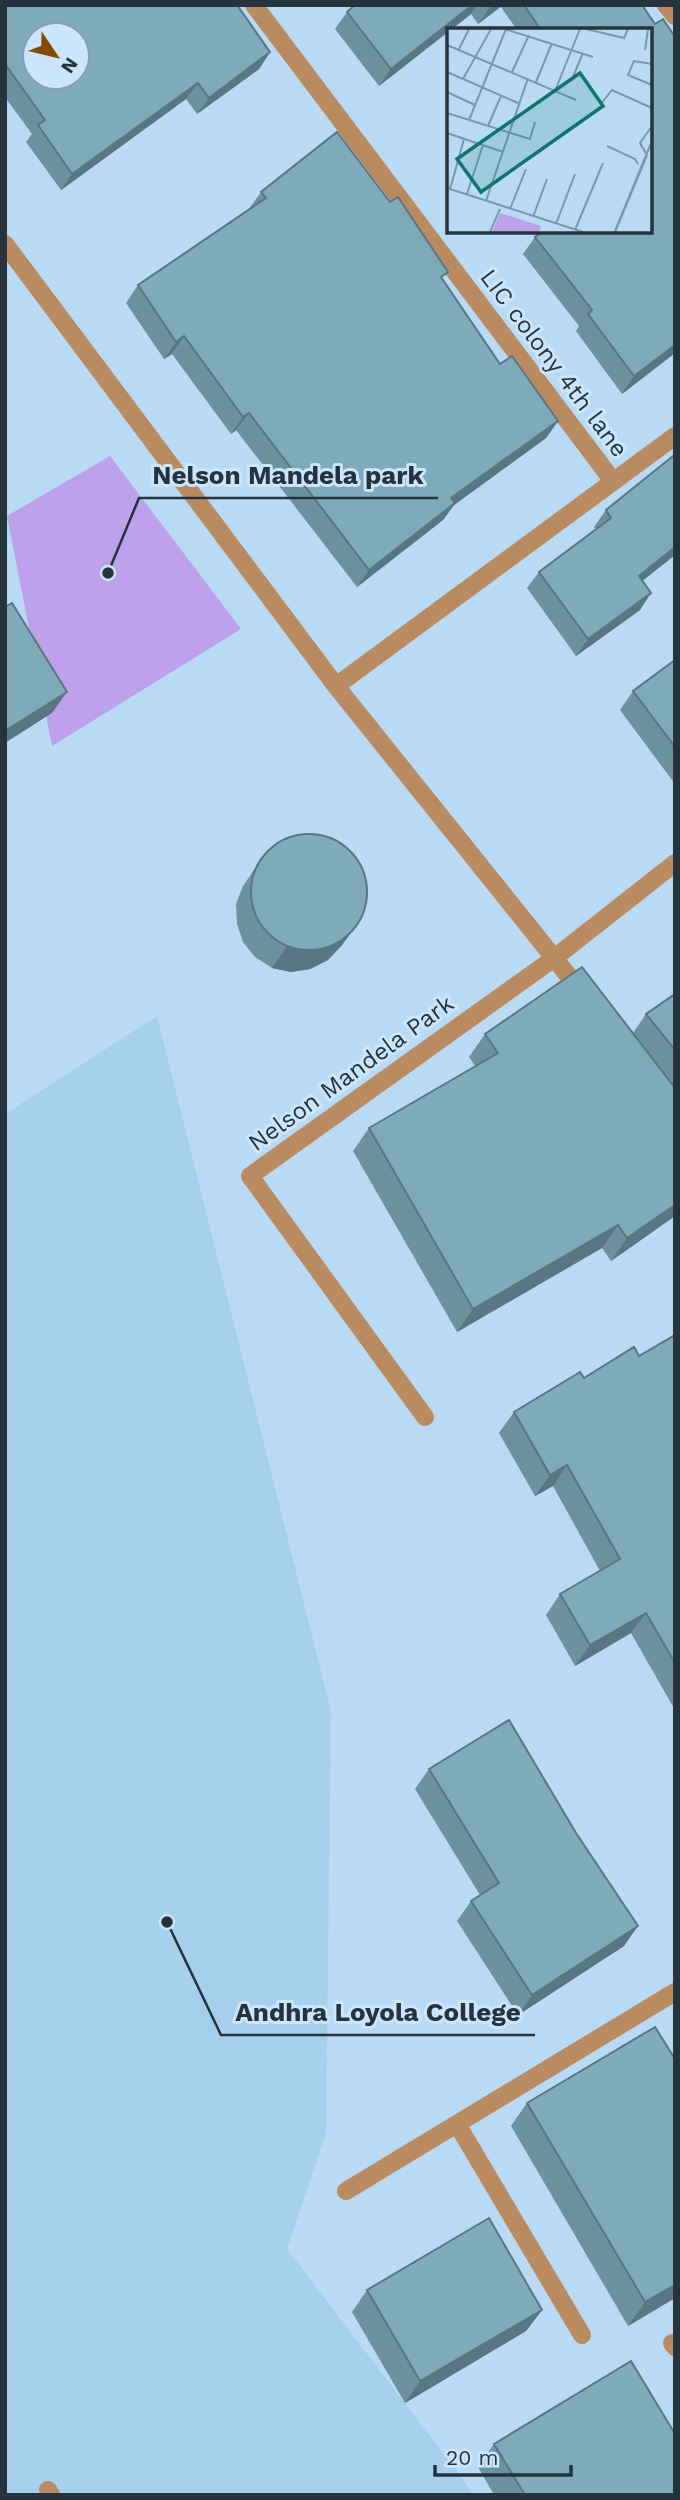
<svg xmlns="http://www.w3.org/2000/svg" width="680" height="2500" font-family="'Work Sans',sans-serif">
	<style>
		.built { fill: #a6cfee }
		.green { fill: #bda1ea }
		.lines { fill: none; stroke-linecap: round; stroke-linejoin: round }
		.minor { stroke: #ba8a60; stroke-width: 18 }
		.wall { fill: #6c929f }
		.shaded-wall { fill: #587782 }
		.building { fill: #7eaab9; stroke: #587782; stroke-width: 2; fill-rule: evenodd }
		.labels { text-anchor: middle; stroke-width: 6; stroke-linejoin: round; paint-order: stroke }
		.street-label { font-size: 24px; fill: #25333d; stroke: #cbe6fc }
		.inset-road { fill: none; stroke: #7d97ab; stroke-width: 2 }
		.view { fill: #0f766e; fill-opacity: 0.15; stroke: #0f766e; stroke-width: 3.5 }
		.inset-edge { fill: none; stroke: #25333d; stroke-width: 3.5 }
		.leader { fill: none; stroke: #25333d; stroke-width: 2.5 }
		.callout-dot { fill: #25333d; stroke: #cbe6fc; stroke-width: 2.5 }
		.callout-label { font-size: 26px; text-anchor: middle; font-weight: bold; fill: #25333d; stroke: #cbe6fc; stroke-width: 6; stroke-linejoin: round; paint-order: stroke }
	</style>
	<rect width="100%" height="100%" fill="#b8daf5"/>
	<path class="built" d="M157,1016L331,1711L326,2134L287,2249L475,2495H5V1114Z"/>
	<path class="green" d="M110,456L241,629L52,746L7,516Z"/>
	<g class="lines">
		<path class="minor" d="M254,5L613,481
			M666,5L675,16
			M5,244L336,686L583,994
			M336,686L675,436
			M425,1417L250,1176L553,959L675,863
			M457,2124L582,2335
			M346,2191L675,1992
			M672,2343L675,2347
			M48,2490L51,2495"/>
	</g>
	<path class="wall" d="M5,5L270,52L259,69L197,114L186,99L61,190L26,142L32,134L5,97Z
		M355,5H642L655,24L675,37V353L622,394L576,331L579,326L523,254L535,237L650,231V30H517L501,7L478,24L471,14L379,86L335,29L347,12Z
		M261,192L443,279L500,364L558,421L546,438L454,505L443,520L357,587L236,430L231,434L172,354L164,359L126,303L138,285L249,209Z
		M606,510L675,555L642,581L640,610L576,656L527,588L539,572L596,529L594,527Z
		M675,660V784L620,710L633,691Z
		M258,864L357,924L342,945L328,960L310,969L291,972L272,968L255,957L243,942L237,924L236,904L243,886Z
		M675,994V1216L611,1261L602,1248L457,1332L353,1151L369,1128L476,1067L469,1057L485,1034L633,1033L646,1014Z
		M675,1335V1710L631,1633L575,1666L546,1615L560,1594L600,1571L553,1486L535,1496L499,1433L514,1412L584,1378L639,1356Z
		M429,1769L624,1946L518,2015L457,1921L471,1901L480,1895L415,1789Z
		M527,2103L675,2298L628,2326L511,2126Z
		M367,2290L542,2310L526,2331L405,2403L352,2312Z
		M494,2444L675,2495H494L478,2467Z"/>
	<path class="shaded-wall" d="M472,5H477L471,14L451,30H449V31L379,86L391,69Z
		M493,5H502L478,24L490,7Z
		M270,52L259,69L197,114L209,98Z
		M198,83L186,99L61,190L72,174Z
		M184,336L172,354L164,359L176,342Z
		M675,345V353L622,394L634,376Z
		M249,413L236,430L231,434L243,417Z
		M558,421L546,438L454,505L443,520L357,587L369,570L451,498Z
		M675,547V555L627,593L639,576Z
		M651,593L640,610L576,656L588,639Z
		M67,692L52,713L5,743V731Z
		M357,924L342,945L328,960L310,969L291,972L272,968L287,946Z
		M675,1205V1216L611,1261L627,1238Z
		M618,1225L602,1248L457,1332L473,1309Z
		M567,1465L553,1486L535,1496L550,1475Z
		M646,1613L631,1633L575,1666L590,1645Z
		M638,1926L624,1946L518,2015L532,1995Z
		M675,2285V2298L628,2326L645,2302Z
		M542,2310L526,2331L405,2403L420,2381Z"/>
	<path class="building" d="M5,5H237L270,52L209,98L198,83L72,174L38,125L45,120L5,64ZM35,35H77V77H35Z
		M355,5H472L391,69L347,12Z
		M524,5H642L655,24L663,19L675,37V345L634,376L588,314L592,310L535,237L543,231H650V30H541Z
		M337,132L390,202L398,197L448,272L441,277L500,364L512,356L558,421L451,498L455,503L369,570L249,413L243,417L184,336L176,342L138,285L266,198L261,192Z
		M673,456L675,458V547L639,576L651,593L588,639L539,572L611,518L606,510Z
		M12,603L67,692L5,731V607Z
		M675,660V747L633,691Z
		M251 892a58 58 0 1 1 116 0a58 58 0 1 1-116 0Z
		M582,967L675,1088V1205L627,1238L618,1225L473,1309L369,1128L498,1053L485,1034Z
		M675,994V1050L646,1014Z
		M675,1335V1663L646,1613L590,1645L560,1594L620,1559L567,1465L550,1475L514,1412L580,1372L584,1378L634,1347L639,1356Z
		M509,1720L576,1833L638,1926L532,1995L471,1901L499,1883L429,1769Z
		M655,2027L675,2059V2285L645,2302L527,2103Z
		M489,2218L542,2310L420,2381L367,2290Z
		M631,2361L675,2434V2495H525L494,2444Z"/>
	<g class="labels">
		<g class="street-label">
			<text transform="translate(554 363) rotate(53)" y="8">LIC colony 4th lane</text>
			<text transform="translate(351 1073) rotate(-36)" y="8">Nelson Mandela Park</text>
		</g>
	</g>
	<g transform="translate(447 28)">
		<rect width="205" height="205" fill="#b8daf5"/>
		<path d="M53,185L94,198L92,204H45Z" fill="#bda1ea"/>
		<path class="inset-road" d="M58,1L146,29M139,1L177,10L181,1M0,17L129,72M12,21L22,1M198,22L201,1M205,36L187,33L181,47L205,57M0,44L71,75M65,44L82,7M16,51L44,1M125,51L136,25M89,54L105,15M108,63L133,1M0,64L28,77M154,76L165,62L205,80M0,85L83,111L88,94M22,92L59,1M41,98L54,68M0,105L56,124M160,118L188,131L191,136M200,127L193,115L205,98M0,160L136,204M3,161L17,111M20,166L36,117M39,173L81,50M63,181L79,141M86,189L100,151M109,196L128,146M128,202L156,135M168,203L205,113M43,204L53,181M168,204L200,127"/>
		<path class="view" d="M133,45L156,78L34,164L10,131Z"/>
		<rect width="205" height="205" class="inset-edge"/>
	</g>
	<path class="leader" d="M108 573L139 498H438M167 1922L221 2035H535"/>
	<g class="callout-dot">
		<circle cx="108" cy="573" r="7"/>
		<circle cx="167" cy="1922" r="7"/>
	</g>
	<g class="callout-label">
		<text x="288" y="484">Nelson Mandela park</text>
		<text x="378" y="2021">Andhra Loyola College</text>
	</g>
	<rect width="680" height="2500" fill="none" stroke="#25333d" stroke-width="14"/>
	<g transform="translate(56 56) rotate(125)"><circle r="33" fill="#cbe6fc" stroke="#899eb0" stroke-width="2"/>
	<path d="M0-5L12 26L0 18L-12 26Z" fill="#844a00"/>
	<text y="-10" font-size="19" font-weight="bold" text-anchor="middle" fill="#25333d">N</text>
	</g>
	<path d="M435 2465v10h136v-10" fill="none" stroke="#25333d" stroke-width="3.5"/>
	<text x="446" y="2465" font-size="21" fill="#25333d" stroke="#cbe6fc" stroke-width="5" paint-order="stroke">20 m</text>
</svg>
